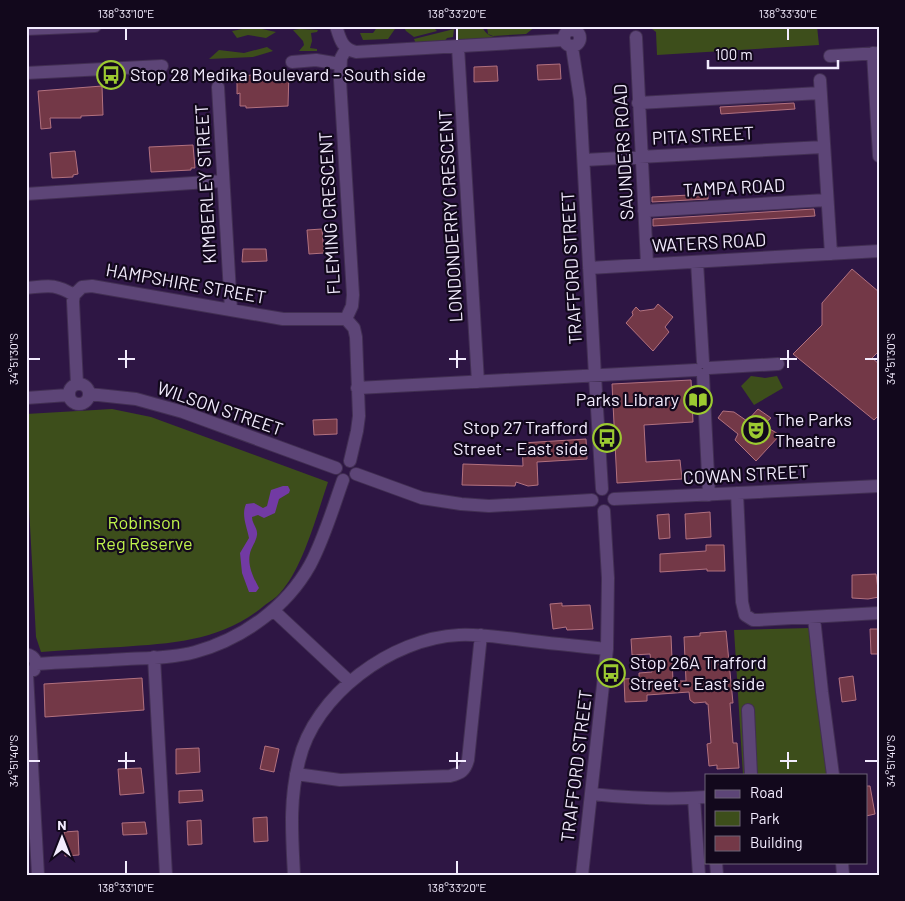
<svg xmlns="http://www.w3.org/2000/svg" width="905" height="901" font-family="Barlow,sans-serif">
	<style>
		.green { fill: #3d4e1b }
		.water { fill: #723aa4 }
		.building { fill: #733847; stroke: #b2717f }
		.lines { fill: none; stroke-linecap: round; stroke-linejoin: round }
		.minor-casing { stroke: #422f53; stroke-width: 14 }
		.minor { stroke: #5d4577; stroke-width: 12 }
		.ticks { fill: none; stroke: #f2ebfd; stroke-width: 2 }
		.labels { text-anchor: middle; stroke-width: 4.5; stroke-linejoin: round; paint-order: stroke }
		.poi-label { font-size: 18px; fill: #f2ebfd; stroke: #12081c; text-anchor: start }
		.street-label { font-size: 18px; fill: #f2ebfd; stroke: #12081c }
		.park-label { font-size: 18px; fill: #bff34c; stroke: #12081c }
		.neatline { fill: none; stroke: #f2ebfd; stroke-width: 2 }
		.ticks-label { font-size: 12px; text-anchor: middle; fill: #f2ebfd }
	</style>
	<rect width="100%" height="100%" fill="#2e1644"/>
	<path class="green" d="M258,26L262,29L276,32L266,38L248,35L237,38L232,31Z
		M378,26H397L388,39L363,40L360,33H373Z
		M403,26H432L437,31L414,37L406,31Z
		M466,26L482,27C488,37 492,37 503,37L457,42L456,39L457,29Z
		M648,26H817L819,45L657,55L656,32Z
		M487,27H535L526,34L493,36L488,34Z
		M300,29L318,30L317,32L311,33L312,41L310,48L317,49V51H299L304,45L303,41L293,30Z
		M454,29L453,37L447,38L444,42L416,44L414,39Z
		M267,47L273,51L253,57L209,59L219,50L244,53Z
		M751,376L765,378L777,376L783,388L754,405L741,386Z
		M112,409L151,417L328,482C317,514 303,568 280,593C276,598 270,601 265,605C222,641 175,643 121,647C95,648 68,650 41,652L36,637L26,451V414Z
		M810,628L827,775H743L734,630Z"/>
	<path class="water" d="M283,486H288L290,490L289,493L279,499L275,513L264,518L258,515L252,517C252,524 258,528 257,535C256,541 253,545 251,550C246,563 253,577 259,588L256,592H249L242,573L240,553L249,538C247,527 241,515 246,504L254,503L263,508L267,506L271,490Z"/>
	<path class="building" d="M560,64L561,79L538,80L537,65Z
		M497,66L498,81L474,82V67Z
		M273,72L274,73L289,72L288,106L246,108V106H240V93L237,94V77Z
		M102,86L103,115L81,116V118H50L51,128L41,129L38,91Z
		M794,103L795,109L721,114L720,107Z
		M193,145L195,168H191V170L151,172L149,147Z
		M75,151L78,174L73,175V177L52,178L50,153Z
		M708,194V199L652,202V197Z
		M814,209L815,216L653,226V219Z
		M322,229L324,253L309,254L307,230Z
		M243,249H266L267,261L242,262Z
		M852,269L879,292V351L872,358L879,364V415L874,420L793,354L822,325V303Z
		M658,304L673,317L665,327L669,332L653,351L626,323L633,315L632,312L636,307L640,311L654,309Z
		M691,380L693,422L644,425L646,462L680,460L682,479L617,483L612,384Z
		M758,409L771,418L763,425L780,435L756,461L735,440L738,434L718,418L723,411L734,412L747,421Z
		M337,419V434L314,435L313,420Z
		M586,439L587,459L537,462L538,485L528,486L516,482L515,486L462,485L463,464L523,466L522,443Z
		M710,512L711,537L686,539L685,514Z
		M669,514L670,538L659,539L657,515Z
		M706,545H724L725,571H707V569L660,572V554L706,551Z
		M876,574L879,597L868,599L852,598V575Z
		M562,603V606L590,605L593,629L567,630L566,627L553,629L550,604Z
		M870,629H878L879,630V654H871Z
		M726,631L733,703H730L733,743H737L739,768L717,769V765L709,766L707,744L711,743L708,704H706V702L694,703L690,700L689,692L647,695V701L625,702L624,679L639,678V673L652,672L650,654L632,655L631,639L671,636L673,681H686L684,637L700,636V633Z
		M853,676L856,700L842,702L839,678Z
		M142,678L144,710L45,717L44,684Z
		M265,746L279,749L274,772L260,769Z
		M199,748L200,772L176,774V749Z
		M141,768L144,793L120,795L118,769Z
		M866,786H870L875,814L866,816Z
		M202,790L203,801L179,803V791Z
		M267,817L268,841L254,842L253,818Z
		M201,820L202,844L188,845L187,821Z
		M145,822L147,834L123,835L122,823Z
		M78,831L79,855L65,856L64,832Z"/>
	<g class="lines">
		<defs>
			<path id="minor" d="M336,26C340,39 342,49 356,52L564,40
				M26,29L95,26
				M564 38a8 8 0 1 1 16 0a8 8 0 1 1-16 0Z
				M636,37L647,264
				M458,47L478,382
				M572,47L580,99L595,376L602,489
				M346,49L341,58L340,80L353,295L352,306L346,319L354,328L356,337L359,416L357,431L350,461
				M873,53L879,156
				M830,56L879,53
				M292,62L316,60L340,64
				M26,73L162,66
				M820,80L831,254
				M218,87L231,310
				M638,103L820,93
				M584,160L823,147
				M26,194L223,181
				M644,211L826,200
				M697,262L703,362
				M589,268L879,251
				M26,288C48,286 54,283 74,295L82,287L92,286L283,319H346
				M74,295L73,301L77,384
				M709,368L778,364
				M703,375L709,495
				M69 394a10 10 0 1 1 20 0a10 10 0 1 1-20 0Z
				M357,388L696,370
				M89,394L136,399L183,412L336,468
				M26,398L68,395
				M356,474L422,498L461,504L489,506L592,500
				M737,493L742,602L745,615L753,620H759L879,613
				M614,499L879,486
				M273,610L350,682
				M814,618L822,692L833,775
				M26,654C35,656 38,662 34,670
				M154,657L166,875
				M36,664C67,662 97,661 127,659C149,658 173,658 195,652C242,639 286,608 310,565C324,539 333,508 343,480
				M27,674L38,875
				M748,710L751,775
				M296,774L340,780L450,776C461,773 465,771 468,760L481,635
				M592,794C630,798 668,800 706,797
				M694,798L699,875
				M716,862L717,875
				M842,862L843,875
				M294,875C292,835 289,801 299,761C314,695 392,638 459,635C478,634 497,637 516,639C546,643 577,646 607,649
				M582,875L607,649L608,578L604,511"/>
		</defs>
		<use href="#minor" class="minor-casing"/>
		<use href="#minor" class="minor"/>
	</g>
	<path class="ticks" d="M126,28V40M457,28V40M788,28V40M126,350V368M457,350V368M788,350V368M28,359H40M118,359H135M449,359H466M780,359H797M865,359H878M126,752V769M457,752V769M788,752V769M28,761H40M118,761H135M449,761H466M780,761H797M865,761H878M126,861V874M457,861V874"/>
	<defs>
		<symbol id="bus-ring" viewBox="-11 -11 22 22"><circle r="9.5" fill="#12081c" stroke="#9cca31" stroke-width="1.5"/><path d="M-5-6H5V4H4V6H2V4H-2V6H-4V4H-5ZM-3.5-4V0h7V-4ZM-3.5 1.2v1.5H-2V1.2ZM2 1.2v1.5H3.5V1.2Z" fill="#9cca31"/></symbol>
		<symbol id="library-ring" viewBox="-11 -11 22 22"><circle r="9.5" fill="#12081c" stroke="#9cca31" stroke-width="1.5"/><path d="M-6-4Q-3-5.5-.7-3.5V5Q-3 3-6 4ZM6-4Q3-5.5 .7-3.5V5Q3 3 6 4Z" fill="#9cca31"/></symbol>
		<symbol id="theatre-ring" viewBox="-11 -11 22 22"><circle r="9.5" fill="#12081c" stroke="#9cca31" stroke-width="1.5"/><path d="M-5-5.5Q0-4 5-5.5V0Q5 5 0 6Q-5 5-5 0ZM-3.3-2.5H-1v1.5H-3.3ZM1-2.5H3.3v1.5H1ZM-2.8 1Q0 5.5 2.8 1Z" fill="#9cca31"/></symbol>
	</defs>
	<g fill-rule="evenodd">
		<use href="#bus-ring" x="95" y="59" width="32" height="32"/>
		<use href="#library-ring" x="682" y="384" width="32" height="32"/>
		<use href="#theatre-ring" x="740" y="414" width="32" height="32"/>
		<use href="#bus-ring" x="591" y="422" width="32" height="32"/>
		<use href="#bus-ring" x="595" y="657" width="32" height="32"/>
	</g>
	<g class="labels">
		<g class="poi-label">
			<text x="130" y="81">Stop 28 Medika Boulevard - South side</text>
			<text x="679" y="406" text-anchor="end">Parks Library</text>
			<text x="775" y="426">The Parks<tspan x="775" dy="21">Theatre</tspan></text>
			<text x="588" y="434" text-anchor="end">Stop 27 Trafford<tspan x="588" dy="21">Street - East side</tspan></text>
			<text x="630" y="669">Stop 26A Trafford<tspan x="630" dy="21">Street - East side</tspan></text>
		</g>
		<g class="street-label">
			<text transform="translate(703 136) rotate(-3)" y="6">PITA STREET</text>
			<text transform="translate(624 152) rotate(-93)" y="6">SAUNDERS ROAD</text>
			<text transform="translate(206 184) rotate(-93)" y="6">KIMBERLEY STREET</text>
			<text transform="translate(734 188) rotate(-3)" y="6">TAMPA ROAD</text>
			<text transform="translate(330 213) rotate(-93)" y="6">FLEMING CRESCENT</text>
			<text transform="translate(451 216) rotate(-93)" y="6">LONDONDERRY CRESCENT</text>
			<text transform="translate(709 243) rotate(-3)" y="6">WATERS ROAD</text>
			<text transform="translate(572 268) rotate(-93)" y="6">TRAFFORD STREET</text>
			<text transform="translate(186 284) rotate(10)" y="6">HAMPSHIRE STREET</text>
			<text transform="translate(220 409) rotate(19)" y="6">WILSON STREET</text>
			<text transform="translate(746 475) rotate(-3)" y="6">COWAN STREET</text>
			<text transform="translate(577 766) rotate(-83)" y="6">TRAFFORD STREET</text>
		</g>
		<g class="park-label">
			<text x="144" y="529">Robinson<tspan x="144" dy="21">Reg Reserve</tspan></text>
		</g>
	</g>
	<rect width="905" height="901" fill="none" stroke="#12081c" stroke-width="55"/>
	<rect x="705" y="774" width="162" height="90" fill="#12081c" stroke="#6c6376"/>
	<rect x="715" y="790" width="25" height="8" fill="#5d4577" stroke="#6c6376"/>
	<text x="750" y="798" font-size="15" fill="#f2ebfd">Road</text>
	<rect x="715" y="811" width="25" height="15" fill="#3d4e1b" stroke="#6c6376"/>
	<text x="750" y="824" font-size="15" fill="#f2ebfd">Park</text>
	<rect x="715" y="836" width="25" height="15" fill="#733847" stroke="#6c6376"/>
	<text x="750" y="848" font-size="15" fill="#f2ebfd">Building</text>
	<g transform="translate(62 838)" stroke="#12081c" stroke-width="4" paint-order="stroke">
	<path d="M0-4L9 19L0 12L-9 19Z" fill="#f2ebfd"/>
	<text y="-8" font-size="14" font-weight="bold" text-anchor="middle" fill="#f2ebfd">N</text>
	</g>
	<path d="M708 60v8h130v-8" fill="none" stroke="#f2ebfd" stroke-width="2.5"/>
	<text x="715" y="60" font-size="15" fill="#f2ebfd" stroke="#12081c" stroke-width="4" paint-order="stroke">100 m</text>
	<rect x="28" y="28" width="850" height="846" class="neatline"/>
	<g class="ticks-label">
		<text x="126" y="18">138°33'10"E</text>
		<text x="457" y="18">138°33'20"E</text>
		<text x="788" y="18">138°33'30"E</text>
		<text transform="translate(14 359) rotate(-90)" y="4">34°51'30"S</text>
		<text transform="translate(891 359) rotate(-90)" y="4">34°51'30"S</text>
		<text transform="translate(14 761) rotate(-90)" y="4">34°51'40"S</text>
		<text transform="translate(891 761) rotate(-90)" y="4">34°51'40"S</text>
		<text x="126" y="892">138°33'10"E</text>
		<text x="457" y="892">138°33'20"E</text>
	</g>
</svg>
